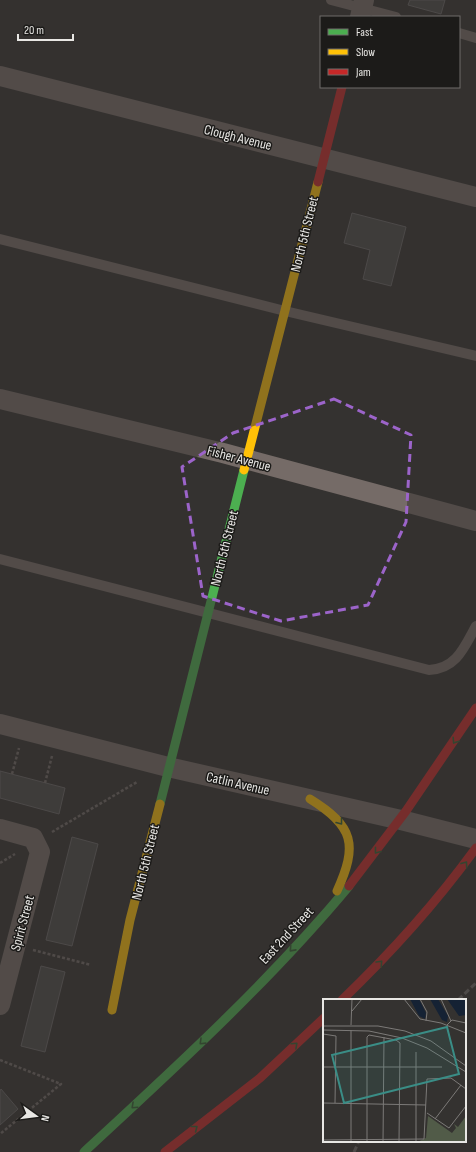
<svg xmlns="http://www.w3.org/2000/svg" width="476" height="1152" font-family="'Sofia Sans Condensed',sans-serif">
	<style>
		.building { fill: #4a4948; stroke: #686666 }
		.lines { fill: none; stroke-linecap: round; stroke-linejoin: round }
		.path { stroke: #706966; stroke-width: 2.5; stroke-dasharray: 3 2; stroke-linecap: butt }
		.lane { stroke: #756b67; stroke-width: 10 }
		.street { stroke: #756b67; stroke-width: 20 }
		.fast { stroke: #4caf50; stroke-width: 9 }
		.slow { stroke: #ffc107; stroke-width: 9 }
		.jam { stroke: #c62828; stroke-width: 9 }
		.rail { stroke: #6c6866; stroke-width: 3; stroke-dasharray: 6 3; stroke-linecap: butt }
		.oneway { stroke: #325e32 }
		.marked { fill: none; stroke: #9c64ca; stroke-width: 3; stroke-dasharray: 8 5; stroke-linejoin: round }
		.labels { text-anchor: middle; stroke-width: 3; stroke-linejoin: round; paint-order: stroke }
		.street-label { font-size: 14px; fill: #e8e7e4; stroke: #1c1b19 }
		.inset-road { fill: none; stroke: #7c7a78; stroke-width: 1 }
		.view { fill: #3a8d86; fill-opacity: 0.15; stroke: #3a8d86; stroke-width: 2 }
		.inset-edge { fill: none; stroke: #e8e7e4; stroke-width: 2 }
	</style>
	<rect width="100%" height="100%" fill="#343230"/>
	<path class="building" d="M410,0H445L441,14L408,5Z
		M352,213L406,227L391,286L363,279L370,250L344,243Z
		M0,771L65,788L59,814L0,798Z
		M72,837L98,844L72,946L46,940Z
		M41,966L65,972L45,1052L21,1046Z
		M1,1089L18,1109L0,1125V1091Z"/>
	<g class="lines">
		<path class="path" d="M12,774L19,748
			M45,783L52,756
			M52,832L137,782
			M0,863L15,854
			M33,950L91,965
			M0,1060L61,1084L0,1134"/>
		<path class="lane" d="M331,0L396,17
			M459,33L476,38
			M0,239L285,311L476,356
			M0,559L429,670C456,669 464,648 476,626"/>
		<path class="street" d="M360,17L364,0
			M0,76L476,197
			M0,399L223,453L476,521
			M0,724L168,767L401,820L476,839
			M0,829L33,838L40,852L0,1005"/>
		<path class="fast" d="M160,804L244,470
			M84,1152C176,1067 269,982 349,886"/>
		<path class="slow" d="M244,470L318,182
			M310,799C354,826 358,845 337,891
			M112,1010L130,920L160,804"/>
		<path class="jam" d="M318,182L342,87
			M349,886L406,811L476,708
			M342,1000C391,953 436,903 476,848
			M165,1152L260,1078L324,1018"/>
		<path class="rail" d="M458,1000L476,983
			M354,1152L359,1141"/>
	</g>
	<defs><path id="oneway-chevron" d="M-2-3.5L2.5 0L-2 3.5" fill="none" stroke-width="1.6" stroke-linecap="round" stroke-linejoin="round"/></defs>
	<g class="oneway">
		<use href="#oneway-chevron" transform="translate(455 741) rotate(123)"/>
		<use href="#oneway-chevron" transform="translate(340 822) rotate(52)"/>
		<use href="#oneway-chevron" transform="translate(377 851) rotate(128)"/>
		<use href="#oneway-chevron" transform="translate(465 864) rotate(-54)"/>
		<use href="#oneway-chevron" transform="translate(292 949) rotate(132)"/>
		<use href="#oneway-chevron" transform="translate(380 963) rotate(-47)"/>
		<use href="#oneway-chevron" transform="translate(202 1042) rotate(136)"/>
		<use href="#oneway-chevron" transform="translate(295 1045) rotate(-43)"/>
		<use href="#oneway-chevron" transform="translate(134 1106) rotate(137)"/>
		<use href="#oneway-chevron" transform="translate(195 1128) rotate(-38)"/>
	</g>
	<path d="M0 0H476V1152H0ZM334,399L411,435L406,522L368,605L281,621L203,596L182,467L233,433Z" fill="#343230" fill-opacity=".55" fill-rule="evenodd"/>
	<path class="marked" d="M334,399L411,435L406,522L368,605L281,621L203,596L182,467L233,433Z"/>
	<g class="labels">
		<g class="street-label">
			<text transform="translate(238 137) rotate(14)" y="5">Clough Avenue</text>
			<text transform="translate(304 234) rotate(-76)" y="5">North 5th Street</text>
			<text transform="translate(239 458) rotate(15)" y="5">Fisher Avenue</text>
			<text transform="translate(224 548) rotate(-76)" y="5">North 5th Street</text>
			<text transform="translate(238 783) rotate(13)" y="5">Catlin Avenue</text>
			<text transform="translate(145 862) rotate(-76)" y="5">North 5th Street</text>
			<text transform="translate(22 923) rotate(-75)" y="5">Spirit Street</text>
			<text transform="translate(286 935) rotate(-47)" y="5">East 2nd Street</text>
		</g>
	</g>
	<g transform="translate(323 999)">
		<rect width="143" height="143" fill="#343230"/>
		<path d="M105,117L129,134L133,129L131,125L135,128L143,117V143H94L103,139Z" fill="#515b48"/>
		<path d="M87,0H96L103,14L102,20L96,17ZM107,0H115L125,17L124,23L119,21ZM124,0H143V16L136,17Z" fill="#152234"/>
		<path class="inset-road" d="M81,0L97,20L118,24L143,34M97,0L104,13L103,22M118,0L128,22M29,12L39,0M28,26L29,0M124,26L129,21L143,24M0,27H55L82,32L108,42L143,67M0,31L46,32L79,39L104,49L143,73M0,35L13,37L12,104M0,68H119M0,104L103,106M104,114L126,129L143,107M112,120L138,86M0,141L101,140L104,80L128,79L143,90M28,143V31M44,143V38L46,36L73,41L77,44L76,143M60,143L61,38M93,143V53"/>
		<path class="view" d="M124,28L136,75L21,104L9,56Z"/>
		<rect width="143" height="143" class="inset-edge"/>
	</g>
	<rect x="320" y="16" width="140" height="72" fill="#1c1b19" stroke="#6e6d6a"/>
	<rect x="328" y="29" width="20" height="6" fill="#4caf50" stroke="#6e6d6a"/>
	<text x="356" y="36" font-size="12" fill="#e8e7e4">Fast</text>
	<rect x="328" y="49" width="20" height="6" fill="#ffc107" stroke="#6e6d6a"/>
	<text x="356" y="56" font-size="12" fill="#e8e7e4">Slow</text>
	<rect x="328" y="69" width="20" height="6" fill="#c62828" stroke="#6e6d6a"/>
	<text x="356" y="76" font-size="12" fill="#e8e7e4">Jam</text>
	<g transform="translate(36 1116) rotate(104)" stroke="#1c1b19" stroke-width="3" paint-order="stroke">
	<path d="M0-3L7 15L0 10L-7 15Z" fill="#e8e7e4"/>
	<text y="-6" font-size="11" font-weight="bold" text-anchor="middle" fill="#e8e7e4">N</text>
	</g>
	<path d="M18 34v6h55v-6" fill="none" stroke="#e8e7e4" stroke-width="2"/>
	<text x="24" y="34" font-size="12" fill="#e8e7e4" stroke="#1c1b19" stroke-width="3" paint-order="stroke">20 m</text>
</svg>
